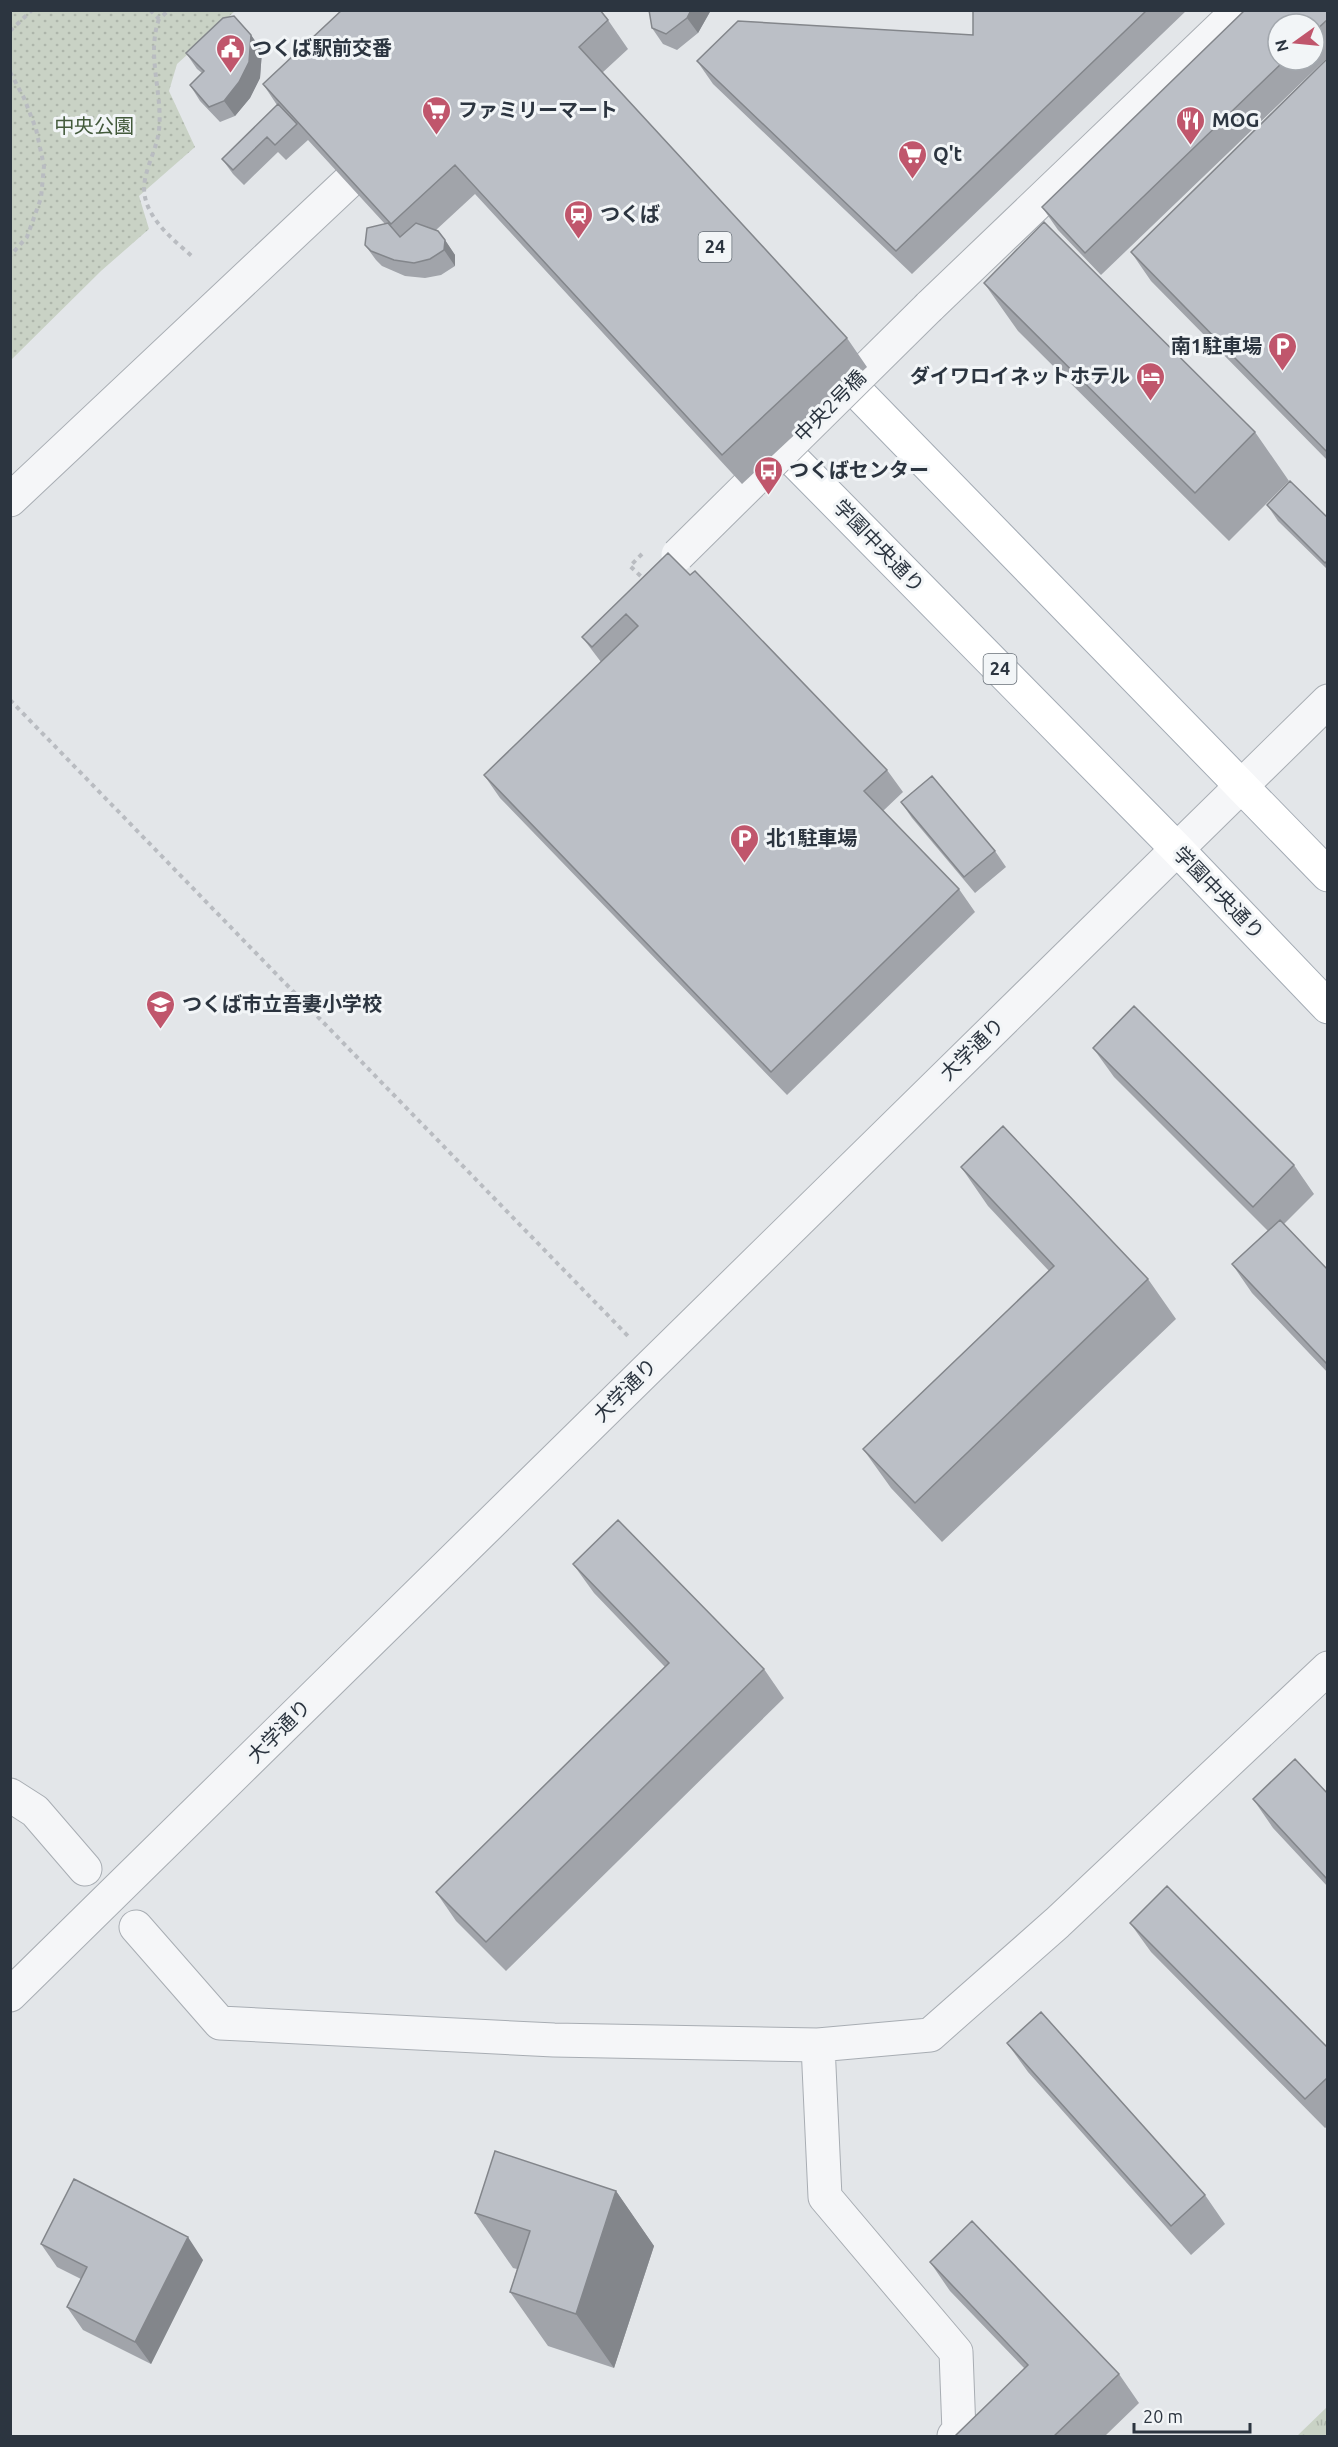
<svg xmlns="http://www.w3.org/2000/svg" width="1338" height="2447" font-family="Ubuntu,'Noto Sans JP',sans-serif">
	<style>
		.grass { fill: url(#grass-tufts) }
		.park { fill: url(#park-dots) }
		.lines { fill: none; stroke-linecap: round; stroke-linejoin: round }
		.pedestrian-casing { stroke: #a8adb3; stroke-width: 35 }
		.tertiary-casing { stroke: #a8adb3; stroke-width: 35 }
		.primary-casing { stroke: #a3abb4; stroke-width: 35 }
		.path { stroke: #b9bcc1; stroke-width: 4; stroke-dasharray: 4.5 4.5; stroke-linecap: butt }
		.pedestrian { stroke: #f5f6f8; stroke-width: 33 }
		.tertiary { stroke: #f5f6f8; stroke-width: 33 }
		.primary { stroke: #fff; stroke-width: 33 }
		.pedestrian-bridge-casing { stroke: #a8adb3; stroke-width: 35; stroke-linecap: butt }
		.pedestrian-bridge { stroke: #f5f6f8; stroke-width: 33 }
		.wall { fill: #a1a4aa; fill-rule: evenodd }
		.shaded-wall { fill: #83868b }
		.building { fill: #bbbfc6; stroke: #83868b; stroke-width: 1.5 }
		.labels { text-anchor: middle; stroke-width: 6; stroke-linejoin: round; paint-order: stroke }
		.shield { fill: #f2f5f7; stroke: #676f77; stroke-width: 1.5 }
		.shield-label { font-size: 18px; font-weight: bold; fill: #2c3540 }
		.poi-label { font-size: 20px; font-weight: bold; fill: #2c3540; stroke: #f2f5f7; text-anchor: start }
		.park-label { font-size: 20px; fill: #435a3b; stroke: #f2f5f7 }
		.street-label { font-size: 20px; fill: #2c3540; stroke: #f2f5f7 }
	</style>
	<defs>
		<pattern id="grass-tufts" width="24" height="20" patternUnits="userSpaceOnUse" patternTransform="scale(1.5)"><rect width="24" height="20" fill="#c9d2c5"/><path d="M3 7l-1-3M5 7V3M7 7l1-3M15 17l-1-3M17 17v-4M19 17l1-3" fill="none" stroke="#adb5aa"/></pattern>
		<pattern id="park-dots" width="8" height="8" patternUnits="userSpaceOnUse" patternTransform="scale(1.5)"><rect width="8" height="8" fill="#c9d2c5"/><path d="M2 2h.1M6 6h.1" fill="none" stroke="#adb5aa" stroke-width="1.8" stroke-linecap="round"/></pattern>
	</defs>
	<rect width="100%" height="100%" fill="#e3e6e9"/>
	<path class="grass" d="M1327,2407V2436H1297Z"/>
	<path class="park" d="M11,11H235L177,64L169,91L195,147L139,196L149,229L101,271L11,360Z"/>
	<g class="lines">
		<defs>
			<path id="pedestrian" d="M929,307L1239,10
				M10,1795L35,1811L85,1869
				M136,1927L220,2023L554,2040L818,2045L930,2035L1057,1923L1328,1668
				M818,2045L825,2197L956,2352L959,2432L954,2436"/>
			<path id="tertiary" d="M10,500L379,153
				M10,1995L1328,701"/>
			<path id="primary" d="M831,365L1328,875
				M765,431L1176,848L1328,1007"/>
		</defs>
		<use href="#pedestrian" class="pedestrian-casing"/>
		<use href="#tertiary" class="tertiary-casing"/>
		<use href="#primary" class="primary-casing"/>
		<path class="path" d="M150,10L159,19L169,10
			M159,19C146,55 163,93 159,130C157,151 140,176 145,197C150,222 176,242 194,258
			M10,31L32,10
			M10,72L24,98L36,129L44,166L41,198L27,237L10,256
			M642,554L630,566L646,581
			M10,700L628,1336"/>
		<use href="#pedestrian" class="pedestrian"/>
		<use href="#tertiary" class="tertiary"/>
		<use href="#primary" class="primary"/>
		<defs>
			<path id="pedestrian-bridge" d="M678,555L929,307"/>
		</defs>
		<use href="#pedestrian-bridge" class="pedestrian-bridge-casing"/>
		<use href="#pedestrian-bridge" class="pedestrian-bridge"/>
	</g>
	<path class="wall" d="M649,10H711L698,33L677,50L663,44L652,28Z
		M973,10H1187L912,274L713,84L697,61L973,35Z
		M1328,10V57L1101,275L1058,230L1042,207ZM1314,24V60H1278Z
		M608,20L628,49L602,73L847,338L867,367L742,484L475,194L436,230L445,240L455,255V266L441,275L425,278L405,276L382,266L376,260L365,245L385,224L308,140L286,160L278,152L244,185L233,174L222,159L277,105L263,84Z
		M251,35L262,51L260,78L250,98L235,116L220,122L200,101L190,85L202,73L197,69L186,53Z
		M1328,58V461L1151,281L1131,252Z
		M984,283L1255,432L1289,481L1229,541L1018,331Z
		M1267,505L1328,518V570L1278,521Z
		M668,553L887,770L903,792L883,811L959,889L975,912L787,1095L500,798L484,775L601,662L582,637Z
		M901,802L995,851L1006,867L975,893L912,818Z
		M1093,1048L1294,1165L1314,1194L1284,1224L1328,1270V1373L1252,1293L1232,1264L1268,1231L1114,1077Z
		M961,1167L1148,1279L1176,1319L942,1542L891,1488L863,1449L1049,1271L988,1206Z
		M573,1564L764,1669L784,1698L506,1971L456,1921L436,1892L665,1667L594,1593Z
		M1328,1794V1887L1273,1828L1253,1799Z
		M1130,1923L1328,2048V2126L1325,2128L1151,1952Z
		M1007,2043L1205,2195L1225,2224L1191,2255L1028,2072Z
		M616,2191L654,2246L614,2368L548,2346L510,2292L517,2269L513,2268L475,2213Z
		M41,2244L203,2260L151,2364L83,2330L67,2307L81,2279L57,2267Z
		M930,2262L1119,2374L1139,2403L1105,2436H955L1025,2369L950,2291Z"/>
	<path class="shaded-wall" d="M691,10H711L698,33L687,18Z
		M251,35L262,51L260,78L250,98L235,116L224,101Z
		M445,240L455,255V266L444,250Z
		M616,2191L654,2246L614,2368L576,2314Z
		M188,2237L203,2260L151,2364L135,2342Z"/>
	<path class="building" d="M342,10H600L608,20L579,47L847,338L722,455L455,165L391,224L263,84Z
		M649,10H691L687,18L666,34L652,28Z
		M973,10H1147L896,251L697,61L738,21L973,35Z
		M1245,10H1328V19L1314,32V24H1278V60H1285L1085,253L1042,207Z
		M234,16L251,35L249,62L239,82L224,101L209,107L190,85L204,71L186,53L223,18Z
		M1328,58V453L1131,252Z
		M278,104L297,124L275,145L267,137L233,170L222,159Z
		M1044,222L1255,432L1195,493L984,283Z
		M388,223L400,237L416,223L438,231L445,240L444,250L430,259L414,263L394,260L371,251L365,245L367,228Z
		M1290,481L1328,518V560L1325,563L1267,505Z
		M668,553L690,575L695,571L887,770L864,791L959,889L771,1072L484,775L638,626L626,614L592,647L582,637Z
		M932,776L995,851L964,877L901,802Z
		M1134,1006L1294,1165L1253,1207L1093,1048Z
		M1003,1126L1148,1279L915,1503L863,1449L1054,1266L961,1167Z
		M1280,1220L1328,1270V1365L1232,1264Z
		M618,1520L764,1669L486,1942L436,1892L669,1663L573,1564Z
		M1295,1759L1328,1794V1880L1253,1799Z
		M1167,1886L1328,2048V2077L1305,2099L1130,1923Z
		M1041,2012L1205,2195L1171,2226L1007,2043Z
		M495,2151L616,2191L576,2314L510,2292L530,2231L475,2213Z
		M74,2179L188,2237L135,2342L67,2307L87,2267L41,2244Z
		M972,2221L1119,2374L1054,2436H955L1028,2365L930,2262Z"/>
	<defs>
		<symbol id="civic-pin" viewBox="-11 -11 22 30"><path d="M0 17L-7.5 6A9.5 9.5 0 1 1 7.5 6Z" fill="#c0566c" stroke="#f2f5f7"/><path d="M-.6-6.5H3V-4.5H.6V-3L4-1V1h2V6H-6V1h2V-1L-.6-3ZM-1.2 2.5V6h2.4V2.5Z" fill="#fff"/></symbol>
		<symbol id="supermarket-pin" viewBox="-11 -11 22 30"><path d="M0 17L-7.5 6A9.5 9.5 0 1 1 7.5 6Z" fill="#c0566c" stroke="#f2f5f7"/><path d="M-6-5.5h2.5l.6 2H6L4.5 2H-2.5L-4.4-4H-6ZM-1.5 3.2a1.3 1.3 0 1 0 .1 0ZM3 3.2a1.3 1.3 0 1 0 .1 0Z" fill="#fff"/></symbol>
		<symbol id="restaurant-pin" viewBox="-11 -11 22 30"><path d="M0 17L-7.5 6A9.5 9.5 0 1 1 7.5 6Z" fill="#c0566c" stroke="#f2f5f7"/><path d="M-5-6h1v4h1v-4h1v4h1v-4h1v5L-1.5 .5V6h-2V.5L-5-1ZM5-6V6H3V1.5H1.5Q1.5-4 5-6Z" fill="#fff"/></symbol>
		<symbol id="station-pin" viewBox="-11 -11 22 30"><path d="M0 17L-7.5 6A9.5 9.5 0 1 1 7.5 6Z" fill="#c0566c" stroke="#f2f5f7"/><path d="M-3-6H3Q5-6 5-4V2Q5 4 3 4L4.5 6H3L1.5 4h-3L-3 6H-4.5L-3 4Q-5 4-5 2V-4Q-5-6-3-6ZM-3.5-4v3h7v-3ZM-3.5 1v1.5H-2V1ZM2 1v1.5H3.5V1Z" fill="#fff"/></symbol>
		<symbol id="parking-pin" viewBox="-11 -11 22 30"><path d="M0 17L-7.5 6A9.5 9.5 0 1 1 7.5 6Z" fill="#c0566c" stroke="#f2f5f7"/><path d="M-3.5-5.5H1a3.5 3.5 0 0 1 0 7H-1V5.5H-3.5ZM-1-3.4V-.6H.8a1.4 1.4 0 0 0 0-2.8Z" fill="#fff"/></symbol>
		<symbol id="hotel-pin" viewBox="-11 -11 22 30"><path d="M0 17L-7.5 6A9.5 9.5 0 1 1 7.5 6Z" fill="#c0566c" stroke="#f2f5f7"/><path d="M-6-4.5h1.5V1H6V5H4.5V3h-9V5H-6ZM-4 0a1.8 1.8 0 1 1 3.6 0ZM.5 0V-2.5h3Q6-2.5 6 0Z" fill="#fff"/></symbol>
		<symbol id="bus-pin" viewBox="-11 -11 22 30"><path d="M0 17L-7.5 6A9.5 9.5 0 1 1 7.5 6Z" fill="#c0566c" stroke="#f2f5f7"/><path d="M-5-6H5V4H4V6H2V4H-2V6H-4V4H-5ZM-3.5-4V0h7V-4ZM-3.5 1.2v1.5H-2V1.2ZM2 1.2v1.5H3.5V1.2Z" fill="#fff"/></symbol>
		<symbol id="school-pin" viewBox="-11 -11 22 30"><path d="M0 17L-7.5 6A9.5 9.5 0 1 1 7.5 6Z" fill="#c0566c" stroke="#f2f5f7"/><path d="M0-5L7-2L0 1L-7-2ZM-4 1L0 2.5L4 1V4Q0 6-4 4Z" fill="#fff"/></symbol>
	</defs>
	<g fill-rule="evenodd">
		<use href="#civic-pin" x="214" y="32" width="33" height="45"/>
		<use href="#supermarket-pin" x="420" y="94" width="33" height="45"/>
		<use href="#restaurant-pin" x="1174" y="104" width="33" height="45"/>
		<use href="#supermarket-pin" x="896" y="138" width="33" height="45"/>
		<use href="#station-pin" x="562" y="198" width="33" height="45"/>
		<use href="#parking-pin" x="1266" y="330" width="33" height="45"/>
		<use href="#hotel-pin" x="1134" y="360" width="33" height="45"/>
		<use href="#bus-pin" x="752" y="454" width="33" height="45"/>
		<use href="#parking-pin" x="728" y="822" width="33" height="45"/>
		<use href="#school-pin" x="144" y="988" width="33" height="45"/>
	</g>
	<g class="labels">
		<g class="shield">
			<rect x="698.5" y="232" width="33" height="30" rx="4.5"/>
			<rect x="983.5" y="654" width="33" height="30" rx="4.5"/>
		</g>
		<g class="shield-label">
			<text x="715" y="253">24</text>
			<text x="1000" y="675">24</text>
		</g>
		<g class="poi-label">
			<text x="252" y="55">つくば駅前交番</text>
			<text x="458" y="117">ファミリーマート</text>
			<text x="1212" y="127">MOG</text>
			<text x="933" y="161">Q't</text>
			<text x="600" y="221">つくば</text>
			<text x="1262" y="353" text-anchor="end">南1駐車場</text>
			<text x="1130" y="383" text-anchor="end">ダイワロイネットホテル</text>
			<text x="789" y="477">つくばセンター</text>
			<text x="766" y="845">北1駐車場</text>
			<text x="182" y="1011">つくば市立吾妻小学校</text>
		</g>
		<g class="park-label">
			<text x="94" y="133">中央公園</text>
		</g>
		<g class="street-label">
			<text transform="translate(830 406) rotate(-45)" y="7">中央2号橋</text>
			<text transform="translate(879 546) rotate(46)" y="7">学園中央通り</text>
			<text transform="translate(1219 893) rotate(46)" y="7">学園中央通り</text>
			<text transform="translate(972 1049) rotate(-44)" y="7">大学通り</text>
			<text transform="translate(625 1390) rotate(-45)" y="7">大学通り</text>
			<text transform="translate(279 1731) rotate(-45)" y="7">大学通り</text>
		</g>
	</g>
	<rect width="1338" height="2447" fill="none" stroke="#2c3540" stroke-width="24"/>
	<g transform="translate(1296 42) rotate(255)"><circle r="28" fill="#f2f5f7" stroke="#a3a8ae" stroke-width="1.5"/>
	<path d="M0-4.5L10 22L0 15L-10 22Z" fill="#c0566c"/>
	<text y="-9" font-size="16" font-weight="bold" text-anchor="middle" fill="#2c3540">N</text>
	</g>
	<path d="M1134 2423v9h116v-9" fill="none" stroke="#2c3540" stroke-width="3"/>
	<text x="1143" y="2423" font-size="18" fill="#2c3540" stroke="#f2f5f7" stroke-width="4.5" paint-order="stroke">20 m</text>
</svg>
